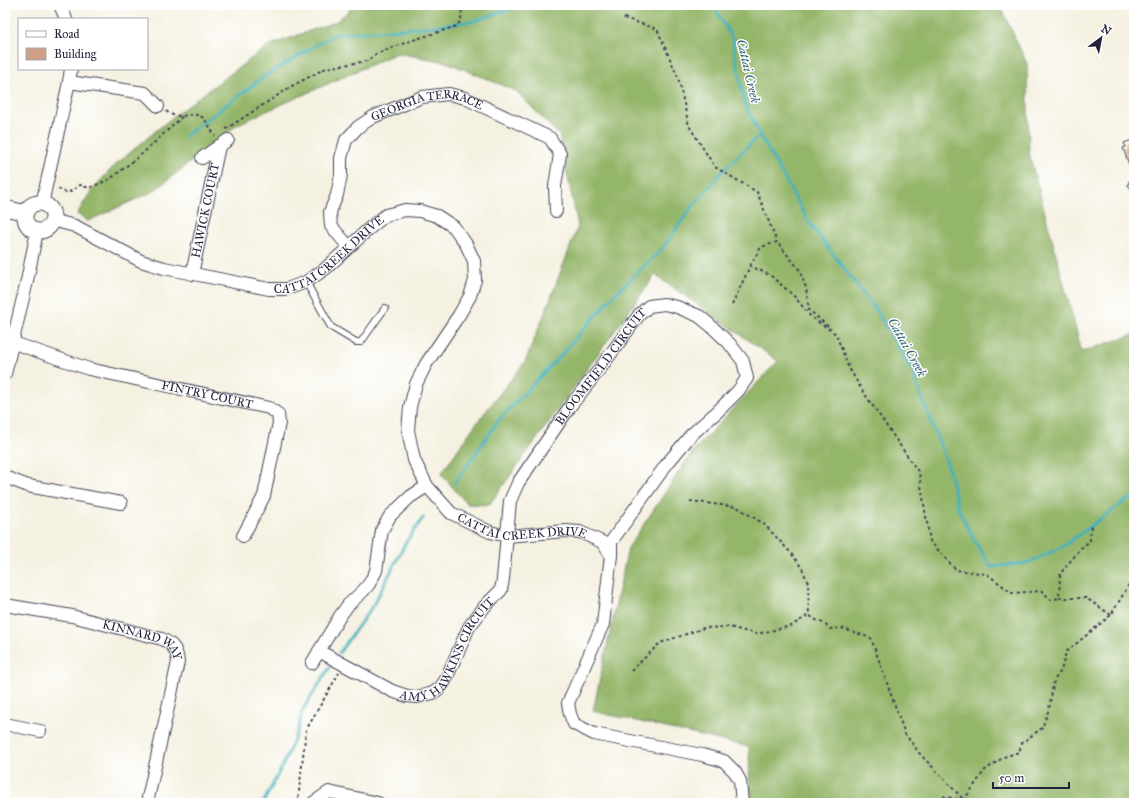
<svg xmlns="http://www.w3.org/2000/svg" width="1139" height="808" font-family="'IM FELL Great Primer',serif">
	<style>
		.forest { fill: #94b669; stroke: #5b6c52 }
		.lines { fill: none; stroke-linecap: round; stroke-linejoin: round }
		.stream { stroke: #41b1b8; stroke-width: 3 }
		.building { fill: #cda086 }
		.service-casing { stroke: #424154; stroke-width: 8 }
		.minor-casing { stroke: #424154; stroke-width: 14 }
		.tertiary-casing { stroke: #424154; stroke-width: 17 }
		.path { stroke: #424154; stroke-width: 2; stroke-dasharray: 3 3; stroke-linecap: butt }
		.service { stroke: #fff; stroke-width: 6 }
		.minor { stroke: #fff; stroke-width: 12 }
		.tertiary { stroke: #fff; stroke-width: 15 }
		.labels { text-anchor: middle; stroke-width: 3; stroke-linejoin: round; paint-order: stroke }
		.street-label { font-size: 12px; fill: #22223b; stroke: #fff }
		.water-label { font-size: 13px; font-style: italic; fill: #306273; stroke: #fff }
	</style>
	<rect width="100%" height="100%" fill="#fff"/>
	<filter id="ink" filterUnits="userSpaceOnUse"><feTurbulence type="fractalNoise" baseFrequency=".025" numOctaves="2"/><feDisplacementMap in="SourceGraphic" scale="8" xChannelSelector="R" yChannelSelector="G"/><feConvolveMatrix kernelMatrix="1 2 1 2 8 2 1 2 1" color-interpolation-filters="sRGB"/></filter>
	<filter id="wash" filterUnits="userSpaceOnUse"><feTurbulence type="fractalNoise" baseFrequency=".012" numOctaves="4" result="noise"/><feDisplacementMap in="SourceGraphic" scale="16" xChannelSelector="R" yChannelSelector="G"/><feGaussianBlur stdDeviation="0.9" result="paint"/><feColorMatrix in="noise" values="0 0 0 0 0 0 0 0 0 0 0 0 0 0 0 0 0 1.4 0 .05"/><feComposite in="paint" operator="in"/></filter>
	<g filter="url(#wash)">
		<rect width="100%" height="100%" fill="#f5f1e1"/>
		<path class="forest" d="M355,5H1000L1027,64L1029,153L1082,352L1134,334V803H750L749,747L593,711L628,548L693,451L778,361L655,275L489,505L467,504L441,474L475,425L525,362L550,300L578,226L559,135L516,91L446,62L397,53L238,124L154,191L88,221L77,214L91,191L114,166L175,115L268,46L337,21Z"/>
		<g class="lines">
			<path class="stream" d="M713,5L732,38L745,105L760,135L808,221L878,313L911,369L948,466L958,508L974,540L991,567L1028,563L1062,547L1124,502L1134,497
				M185,136L268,74L335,34L427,27L474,21L523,5
				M455,483L498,421L561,355L615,294L662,249L688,212L726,167L760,135
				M339,653L374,604L406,542L423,518
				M263,803L283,765L298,730L302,711L330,667"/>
		</g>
		<g id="blocks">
			<path class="building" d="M1134,139V178L1123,148L1126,147L1124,143Z
				M1134,179V190L1131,189L1128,185L1129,181Z"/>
		</g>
	</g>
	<g filter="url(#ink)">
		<use href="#blocks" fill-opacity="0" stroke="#424154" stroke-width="1"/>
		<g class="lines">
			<defs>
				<path id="service" d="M306,282L331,327L356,342H361L385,308"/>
				<g id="minor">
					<path d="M60,5L66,19"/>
					<path d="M69,82L145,93L158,106"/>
					<path d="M202,158L228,140"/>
					<path d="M42,204L69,82L71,69"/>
					<path id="s1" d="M52,220L75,226L141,261L164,268L269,289H287L306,282L325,269L372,226L386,215L405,210L420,211L437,216L454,227L466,244L474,261L475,280L470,296L459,315L426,364L416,384L410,407L408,430L414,460L427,486L451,513L490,532L507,536L566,531L580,532L602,542L611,555L603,624L568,703L570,714L574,724L594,734L702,755L724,761L735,772L740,781L742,803"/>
					<path id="s2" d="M349,247L331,226L330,212L337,195L341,175V158L346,140L358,127L373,117L422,97L449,94L465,98L550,138L560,154L555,186L556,211"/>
					<path id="s3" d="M192,274L219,146"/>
					<path id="s4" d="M5,340L89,369L269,408L278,414L279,423L264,496L243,536"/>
					<path d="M5,374L27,281L37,231"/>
					<path d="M5,477L28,486L121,503"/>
					<path id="s5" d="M5,605L72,616L162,639C173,644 177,650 178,662L147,803"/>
					<path id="s6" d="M319,651L392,691L407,696L417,697L433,693L440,688L445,681L469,627L485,606L501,590L503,579L510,501L518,483L571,405L599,370L639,315L649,306L664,304L677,307L699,316L710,325L729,343L743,361L747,378L738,391L717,412L691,435L666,465L611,542V555"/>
					<path d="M312,663L340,616L348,605L363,591L369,584L376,571L382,530L390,516L410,497L427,486"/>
					<path d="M5,724L40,731"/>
					<path d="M313,803L329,792L378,803"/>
				</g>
				<path id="tertiary" d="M25 217a14 14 0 1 1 28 0a14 14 0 1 1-28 0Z
					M5,208L26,213"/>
			</defs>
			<use href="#service" class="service-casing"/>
			<use href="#minor" class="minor-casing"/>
			<use href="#tertiary" class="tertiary-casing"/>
			<path class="path" d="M624,18L657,29L678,77L689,126L715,167L757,192L777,242
				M166,111C179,122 192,110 202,117C208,122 211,130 215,136
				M226,129L292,86L326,68L367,61L376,54L407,42L457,26L461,20L462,5
				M58,189L68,193L80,185L89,188L110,179L142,154L183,116
				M750,266L761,247L777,242L799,269L806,288L809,310L831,329
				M732,305L750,266L770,275L794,296L811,317L836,334L848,366L862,390L919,473L930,541L956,570L987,574L1012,593L1042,591L1051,600L1059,598
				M690,501L737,507L764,524L791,553L802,568L808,583L809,615
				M1091,526L1090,541L1081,548L1060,574L1059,598H1086L1111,615
				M631,671L660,643L704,628L729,627L757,634L791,626L809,615L814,619L825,624L829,629L841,628L871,638L905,734L920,754L964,800L941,796
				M296,803L298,800L306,730L339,673
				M970,803L964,800L985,770L1004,757L1019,752L1022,743L1042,728L1049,709L1054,680L1061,671L1066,652L1111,615L1131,581L1134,582"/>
			<use href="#service" class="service"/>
			<use href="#minor" class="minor"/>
			<use href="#tertiary" class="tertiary"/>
		</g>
	</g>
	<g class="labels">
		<g class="street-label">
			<text dy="4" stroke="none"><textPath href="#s2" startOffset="209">GEORGIA TERRACE</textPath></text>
			<text dy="4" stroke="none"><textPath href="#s3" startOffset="65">HAWICK COURT</textPath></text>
			<text dy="4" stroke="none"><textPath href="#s1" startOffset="301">CATTAI CREEK DRIVE</textPath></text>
			<text dy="4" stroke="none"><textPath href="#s6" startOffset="503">BLOOMFIELD CIRCUIT</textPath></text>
			<text dy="4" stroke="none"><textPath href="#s4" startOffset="210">FINTRY COURT</textPath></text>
			<text dy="4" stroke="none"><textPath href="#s1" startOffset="841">CATTAI CREEK DRIVE</textPath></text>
			<text dy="4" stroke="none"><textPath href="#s5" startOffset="144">KINNARD WAY</textPath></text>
			<text dy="4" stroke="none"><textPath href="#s6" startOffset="165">AMY HAWKINS CIRCUIT</textPath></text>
		</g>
		<g class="water-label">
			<text transform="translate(749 71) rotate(77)" y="5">Cattai Creek</text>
			<text transform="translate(908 347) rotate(61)" y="5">Cattai Creek</text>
		</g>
	</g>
	<rect width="1139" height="808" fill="none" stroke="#fff" stroke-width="20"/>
	<rect x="18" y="18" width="130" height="52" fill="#ffffff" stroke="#a7a7b1"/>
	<rect x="26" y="31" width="20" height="6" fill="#ffffff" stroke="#a7a7b1"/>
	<text x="54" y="38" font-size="12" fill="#22223b">Road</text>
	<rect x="26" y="48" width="20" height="12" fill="#cda086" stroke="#a7a7b1"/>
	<text x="54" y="58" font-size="12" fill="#22223b">Building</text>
	<g transform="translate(1101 38) rotate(32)" stroke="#ffffff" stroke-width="3" paint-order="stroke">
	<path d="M0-3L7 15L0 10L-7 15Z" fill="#22223b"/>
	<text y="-6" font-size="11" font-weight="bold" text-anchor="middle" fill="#22223b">N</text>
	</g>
	<path d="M993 782v6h76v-6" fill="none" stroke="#22223b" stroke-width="2"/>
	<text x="999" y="782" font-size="12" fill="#22223b" stroke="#ffffff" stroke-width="3" paint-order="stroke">50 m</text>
</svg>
